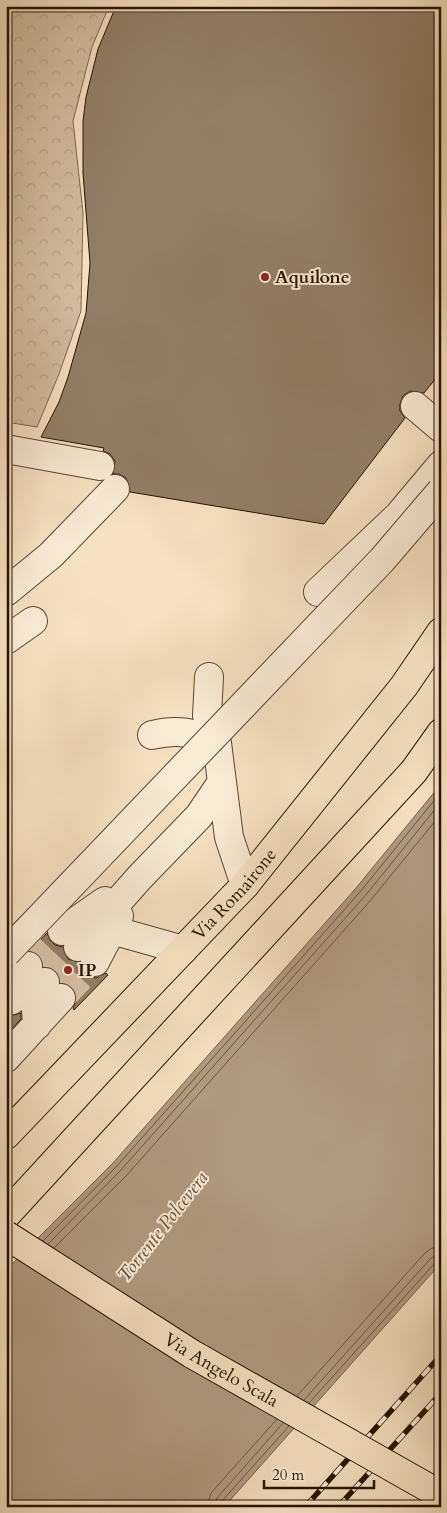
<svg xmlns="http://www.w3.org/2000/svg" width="447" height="1513" font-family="Cardo,serif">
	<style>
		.park { fill: url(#park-crowns); stroke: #7b6951 }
		.water { fill: #af9b7f; stroke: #77654d }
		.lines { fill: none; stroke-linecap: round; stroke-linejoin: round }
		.shore { stroke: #6a5840; stroke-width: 1 }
		.building { fill: #917f65; stroke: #241402 }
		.minor-tunnel { stroke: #d6c2a4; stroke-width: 28; stroke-dasharray: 28 14; stroke-linecap: butt }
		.minor-casing { stroke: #584732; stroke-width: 30 }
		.major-casing { stroke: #241402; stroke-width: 30 }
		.minor { stroke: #f9ecd6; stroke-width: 28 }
		.major { stroke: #f6e1c0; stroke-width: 28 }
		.rail-casing { stroke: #241402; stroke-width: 5.5 }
		.rail { stroke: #f9ecd6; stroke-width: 4; stroke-dasharray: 11; stroke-linecap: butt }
		.minor-bridge-casing { stroke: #584732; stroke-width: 30; stroke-linecap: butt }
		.major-bridge-casing { stroke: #241402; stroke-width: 30; stroke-linecap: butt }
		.minor-bridge { stroke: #f9ecd6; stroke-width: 28 }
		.major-bridge { stroke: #f6e1c0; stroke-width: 28 }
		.poi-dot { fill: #8f2418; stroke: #f9ecd6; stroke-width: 2 }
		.labels { text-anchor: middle; stroke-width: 4; stroke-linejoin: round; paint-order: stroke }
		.poi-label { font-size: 18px; font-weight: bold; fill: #241402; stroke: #f9ecd6; text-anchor: start }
		.street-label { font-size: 18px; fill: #241402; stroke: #f9ecd6 }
		.water-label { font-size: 19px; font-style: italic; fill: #63513a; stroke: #f9ecd6 }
	</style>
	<defs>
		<pattern id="park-crowns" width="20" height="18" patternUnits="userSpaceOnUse" patternTransform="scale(1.25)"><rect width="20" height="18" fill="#d2bea0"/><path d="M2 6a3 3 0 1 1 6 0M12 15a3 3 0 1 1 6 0" fill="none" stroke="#b4a288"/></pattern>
	</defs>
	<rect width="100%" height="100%" fill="#f6e1c0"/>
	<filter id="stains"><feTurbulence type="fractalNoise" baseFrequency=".004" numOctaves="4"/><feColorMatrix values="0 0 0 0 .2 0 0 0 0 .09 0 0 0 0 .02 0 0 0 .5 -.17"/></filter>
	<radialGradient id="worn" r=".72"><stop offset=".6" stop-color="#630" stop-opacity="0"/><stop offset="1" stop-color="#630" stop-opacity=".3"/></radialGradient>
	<path class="park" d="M6,6H109L92,47L73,121L83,213L81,311L59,374L37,427L6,422Z"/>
	<path class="water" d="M441,784V1263L224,1507H6V1270L112,1164L356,888Z"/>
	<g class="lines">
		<path class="shore" d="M43,1241L116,1167L360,892L441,792
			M48,1244L120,1171L365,896L441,802
			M54,1248L126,1176L370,901L441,814
			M297,1396L425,1253L432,1248L441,1247
			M304,1400L431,1258L441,1254
			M309,1403L435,1263L441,1261
			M207,1507L211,1493L277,1419
			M214,1507L217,1498L283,1423
			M220,1507L222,1501L289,1426"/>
	</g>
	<path class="building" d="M116,6H441V372L424,393L410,391L403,396L400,404V411L405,418L324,524L130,492L126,478L119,474H113L115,461L110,454L103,451L104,448L41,437L59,402L68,377L86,313L90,263L83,173V121L86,97L98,49Z
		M47,933L50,940L55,945L63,947L68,959L79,962L82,970L87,976L96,978L106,973L108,975L74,1010L73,1008L76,1002V994L72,987L60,983L55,970L43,967L40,957L30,951Z
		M21,1013V1019L6,1035V1014L14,1015Z"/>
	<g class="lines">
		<path class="minor-tunnel" d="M28,966L62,931
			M45,982L78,947
			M61,998L95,962"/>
		<defs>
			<path id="minor" d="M415,406L441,428
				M6,449L100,466
				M6,592L51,555L115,489
				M318,592L399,515L441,465
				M6,640L33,621
				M209,677L207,716L217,743L229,837L245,885
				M152,735C177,729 194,732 217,743
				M112,930L183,950
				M62,931L105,901
				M78,947L140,877L199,816L222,782
				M95,962L119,916
				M12,1000L28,966
				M37,1025L35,994L45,982
				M6,1058L61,998"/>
			<g id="major">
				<path id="s1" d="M6,1135L245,885L404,686L441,632"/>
				<path d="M6,1215L414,771L441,733"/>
			</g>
		</defs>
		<use href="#minor" class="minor-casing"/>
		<use href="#major" class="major-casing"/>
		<use href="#minor" class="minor"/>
		<use href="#major" class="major"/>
		<defs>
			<path id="rail" d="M305,1507L441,1355
				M338,1507L441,1393"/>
		</defs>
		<use href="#rail" class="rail-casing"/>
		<use href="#rail" class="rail"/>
		<defs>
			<path id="minor-bridge" d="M6,953L382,560L441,491"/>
			<g id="major-bridge">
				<path id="s2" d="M6,1235L192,1354L441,1495"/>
			</g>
		</defs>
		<use href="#minor-bridge" class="minor-bridge-casing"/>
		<use href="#major-bridge" class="major-bridge-casing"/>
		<use href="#minor-bridge" class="minor-bridge"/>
		<use href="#major-bridge" class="major-bridge"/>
	</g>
	<g class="poi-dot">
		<circle cx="265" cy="277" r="5"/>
		<circle cx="68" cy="970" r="5"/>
	</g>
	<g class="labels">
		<g class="poi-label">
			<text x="275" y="283">Aquilone</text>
			<text x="78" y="976">IP</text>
		</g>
		<g class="street-label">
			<text dy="6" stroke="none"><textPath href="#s1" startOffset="332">Via Romairone</textPath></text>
			<text dy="6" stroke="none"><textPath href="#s2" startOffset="254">Via Angelo Scala</textPath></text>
		</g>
		<g class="water-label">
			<text transform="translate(162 1226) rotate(-52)" y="7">Torrente Polcevera</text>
		</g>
	</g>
	<rect width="447" height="1513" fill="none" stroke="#f6e1c0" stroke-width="25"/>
	<rect x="8" y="8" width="432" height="1498" fill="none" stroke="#241402" stroke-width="2.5"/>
	<rect x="12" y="12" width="422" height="1488" fill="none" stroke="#241402"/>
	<path d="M264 1480v8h110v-8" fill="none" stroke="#241402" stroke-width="2.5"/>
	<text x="272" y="1480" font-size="15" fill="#241402" stroke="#f9ecd6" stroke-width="4" paint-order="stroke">20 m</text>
	<rect width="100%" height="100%" filter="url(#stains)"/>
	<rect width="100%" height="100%" fill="url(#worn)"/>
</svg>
